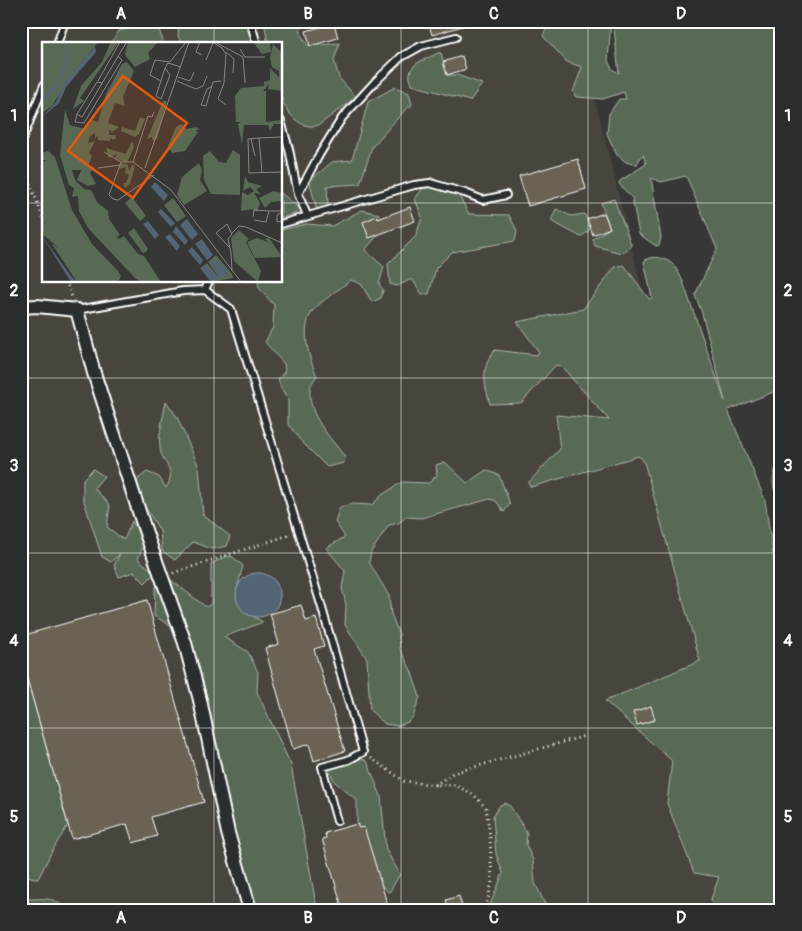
<svg xmlns="http://www.w3.org/2000/svg" width="802" height="931" font-family="Pangolin,sans-serif">
	<style>
		.built { fill: #46453e; fill-rule: evenodd }
		.green { fill: #586a54; stroke: #acb4aa }
		.water { fill: #536575; stroke: #98a3ac }
		.building { fill: #6a6453; stroke: #fff }
		.lines { fill: none; stroke-linecap: round; stroke-linejoin: round }
		.lane-casing { stroke: #fff; stroke-width: 10 }
		.street-casing { stroke: #fff; stroke-width: 16 }
		.path { stroke: #fff; stroke-width: 3; stroke-dasharray: 1 4; stroke-linecap: butt }
		.lane { stroke: #2a2d2e; stroke-width: 6 }
		.street { stroke: #2a2d2e; stroke-width: 12 }
		.grid { fill: none; stroke: #fff; stroke-width: 1; stroke-opacity: 0.55 }
		.inset-river { fill: none; stroke: #536575; stroke-width: 2.5 }
		.inset-road { fill: none; stroke: #878886; stroke-width: 1 }
		.view { fill: #e8590c; fill-opacity: 0.15; stroke: #e8590c; stroke-width: 2.5 }
		.inset-edge { fill: none; stroke: #fff; stroke-width: 2.5 }
		.neatline { fill: none; stroke: #fff; stroke-width: 2 }
		.grid-label { font-size: 16px; text-anchor: middle; font-weight: bold; fill: #fff }
	</style>
	<rect width="100%" height="100%" fill="#373835"/>
	<filter id="ink" filterUnits="userSpaceOnUse"><feTurbulence type="fractalNoise" baseFrequency=".02" numOctaves="2"/><feDisplacementMap in="SourceGraphic" scale="10" xChannelSelector="R" yChannelSelector="G"/><feConvolveMatrix kernelMatrix="1 2 1 2 8 2 1 2 1" color-interpolation-filters="sRGB"/></filter>
	<g filter="url(#ink)">
		<path class="built" d="M21,21H576L781,857V910H21ZM44,44H281V281H44Z"/>
		<path class="green" d="M184,21H246L253,30L254,44L182,43L178,36L179,25Z
			M264,21H300L301,35L307,44L310,46L340,43L334,60L339,78L356,97L319,125C301,131 285,113 281,95C279,82 281,58 281,44H268Z
			M549,21H611L608,61L612,69L619,73L613,21H781V317L778,319L781,330V389L728,410L765,500L779,597L781,602V910H713L711,899L719,877L694,873L667,803L672,761L605,701L700,661L644,462L639,456L531,487L528,483L560,449L556,415L609,420L561,366L556,365L521,403L490,404C484,382 480,369 495,350L536,355L539,352L517,322L583,309L615,267L624,265L649,299L652,298L644,261C654,254 668,258 675,267C678,271 681,277 683,282L725,401L702,313L695,295L717,249L686,176L661,182L651,178L661,238L659,245L656,246L639,234L632,198L619,184L620,181L646,164L643,154L636,165L626,162L617,155L607,134L609,114L619,99H626L624,92L603,99L576,97L573,92L582,67L567,62L543,36Z
			M153,24L158,27L164,44H110L119,31Z
			M438,53H441L447,75H457L482,84L470,101L412,85C403,64 423,61 438,53Z
			M395,87L409,93L412,105L406,109L372,147L360,184L327,186L328,205L323,211L316,208L310,183L312,179L332,162L352,160L368,102Z
			M431,177L457,192L469,214L509,215L517,231L515,241L452,252L436,268L429,294H422L412,279L397,286L390,284L388,264L416,236L422,217L415,199Z
			M281,193L297,206V213L281,218Z
			M614,199L631,244V247L621,253L595,246L593,239L610,228L601,203Z
			M556,209L571,216L584,214L592,228L581,237L551,221Z
			M362,210L379,214L383,229L365,250L384,267L379,284L383,290L381,298L372,302L361,284L351,280C342,287 316,305 312,312C300,330 309,358 317,376C314,380 310,385 310,390C308,416 331,438 345,457L344,463L327,467L301,441L288,424V399L281,388L278,379L285,371L284,364L265,342L273,327L274,305L259,288L258,281H281V230L306,224L332,226Z
			M166,401L177,417L199,467L203,515L230,536L227,546L212,549L193,542L175,560L162,551L160,531L134,489L139,478L147,472L159,477L166,488C178,469 161,463 160,448C158,434 164,414 166,401Z
			M781,459V500C769,489 772,471 781,459Z
			M445,462L467,483L486,470L499,475L510,504L504,512L496,501L490,499L421,518L406,517L399,523L389,525L371,552L369,562L389,596L391,614L399,634L400,649L411,670L420,697L413,717L408,722L398,726L385,724L370,710L367,659L345,625L346,605L342,588L345,571L326,548L345,537L335,522L340,507L351,504L372,505L382,495L402,482L429,483L437,475L436,465Z
			M93,469L104,476L94,488L110,505L107,527L124,540L132,521L144,543L138,559L155,573L145,583L134,572L119,577L114,565L120,554L111,562L102,557L83,498V479Z
			M227,556L233,557L243,566C234,601 229,603 263,622L224,637L248,652L258,672L257,692L291,765L317,910H257L237,864L171,580L206,607L211,604V564Z
			M163,583L174,624L171,626L154,616L155,588Z
			M21,657L68,825L52,851L38,879L21,874Z
			M345,757L361,758L367,761L381,796L386,850L400,874L389,893L370,872L357,822V800L335,782L329,771L332,766Z
			M504,803L510,806L527,833L526,845L533,860L535,883L548,910H488L503,873L496,854L493,816L500,805Z
			M29,899C44,899 56,896 66,910H21V901Z"/>
		<path class="water" d="M236 595a22 22 0 1 1 44 0a22 22 0 1 1-44 0Z"/>
		<path class="building" d="M428,21H466V25L432,35Z
			M334,23L338,38L310,46L306,31Z
			M462,56L466,69L447,75L443,62Z
			M578,159L586,189L528,206L519,176Z
			M410,207L415,221L369,238L363,222L377,216L378,219Z
			M604,213L610,228L593,235L587,219Z
			M147,600L204,802L151,817L157,836L133,843L127,824L72,839L21,657V636Z
			M301,605L306,621L316,618L324,646L314,649L345,751L314,761L309,744L293,749L265,648L279,644L270,614Z
			M651,706L655,720L637,725L633,712Z
			M357,824L359,828L364,827L389,910H343L322,839L326,838L325,833Z
			M459,896L463,910H449L446,900Z"/>
		<g class="lines">
			<defs>
				<path id="lane" d="M250,21L257,44
					M57,44L65,21
					M281,121L289,149L298,194L307,215
					M21,143L44,85
					M298,194L319,155L342,118L375,82L401,57L421,46L456,37
					M281,224L414,185L430,183L465,193L483,200L506,195
					M209,281L205,290L231,309L322,608L363,752L348,760L322,767L337,821
					M77,310L183,291L205,290"/>
				<path id="street" d="M21,307L37,306L77,310L94,373L146,533L185,643L200,700L228,833L250,910"/>
			</defs>
			<use href="#lane" class="lane-casing"/>
			<use href="#street" class="street-casing"/>
			<path class="path" d="M21,160L44,220
				M66,281L72,297
				M173,573L289,535
				M371,758L404,781L435,785H455L474,795L486,808L490,836L492,882L487,903L483,910
				M435,785L453,773L585,736"/>
			<use href="#lane" class="lane"/>
			<use href="#street" class="street"/>
		</g>
	</g>
	<path class="grid" d="M214,21V44M401,21V910M588,21V910M21,203H44M281,203H781M214,281V910M21,378H781M21,553H781M21,728H781"/>
	<g transform="translate(42 42)">
		<rect width="240" height="240" fill="#373835"/>
		<path d="M0,0H56L27,36L10,64L0,71ZM69,0H77L38,56L42,59L31,67L39,44L60,20ZM86,0H115V1L106,11L108,17L93,25L83,13ZM211,0H228L229,10L220,12ZM231,2L240,11V49L226,47L227,42L221,49H224V80L240,78V82H232L228,89L226,83H202L200,102L196,82L199,80H194L193,54L199,46L222,44V40L228,38V26L237,35V29L230,25L228,16ZM85,20L92,29L81,55L83,64L73,61L66,81L77,85L70,90L67,87V93H73L74,96L71,98L68,96V99L56,98V94L53,96V91L48,94L46,101L53,99L47,111L50,114L46,124L52,125L48,131L54,142L46,144L35,138L41,124L39,128H30L33,138L42,147L49,148L55,160L66,169L67,177L78,193L75,195L77,197L82,194L96,212L102,214L119,240H99L93,236L46,186L37,169L36,154L30,155L32,146L27,143L18,113L23,68L28,83L43,87L50,78L56,80L64,52L80,22ZM125,59L115,97L111,99L110,95L105,97L121,59ZM98,75L103,77L97,92L93,95L79,89L80,85L93,89ZM139,82L144,87L155,85L157,88H153L156,90L143,109L130,111L126,104L134,85ZM90,99L92,105L85,121L73,116L75,112L67,116L64,106L84,112ZM191,108L198,113V153L169,152L162,138L161,114L168,109L177,120L184,121ZM6,109L13,115L30,168L50,202L76,229L79,234L76,240H71V236V240H35L10,202L17,206L0,192V120L5,118H0V111ZM79,121L86,123L87,129L90,123L93,124L88,142L83,146L81,141H84L87,133L83,131L84,125L77,127ZM157,121L160,128L158,138L165,149L142,163L135,153L140,135ZM203,134L206,140L220,144L214,147L219,152L212,151L218,161L215,170L210,167L199,169L200,150L206,153L212,149L208,145L201,149ZM231,149L240,151V159L229,160L223,166L217,156ZM90,155L104,174L98,179L83,161ZM131,156L144,174L135,180L122,163ZM92,186L106,207L104,210L101,211L86,191ZM197,188L207,197L204,200L219,229L216,240L192,219L189,196ZM215,196L226,200L223,197L227,196L240,215L213,216L205,200ZM174,213L190,232L191,236L169,240L158,226L165,221L178,237L166,220Z" fill="#586a54"/>
		<path d="M53,4L54,10L24,45L17,61L0,75L14,60L22,41ZM113,140L126,153L122,159L109,145ZM119,167L133,181L129,185L116,170ZM145,177L156,192L150,198L138,183ZM106,179L117,193L113,197L101,182ZM134,184L146,199L143,203L131,190ZM128,192L138,204L135,209L123,195ZM0,194L29,234L35,240H29ZM160,197L171,213L165,218L153,202ZM150,205L161,218L158,223L146,209ZM171,217L185,227L183,234L177,235L172,228L168,220ZM163,223L176,236L174,240L169,239L160,227Z" fill="#536575"/>
		<path class="inset-river" d="M0,58L12,46L22,28L27,3"/>
		<path class="inset-road" d="M158,0L154,10L160,13M170,0L180,6L184,12L182,41L176,57L184,63M173,0L201,15L203,41M198,7L203,15H223M184,10L192,17L191,31M164,18L171,1M123,26L114,54L119,57L128,33L123,26L126,21L139,25M136,35L148,39L152,30M56,39L78,0M119,39L108,33L113,18L128,20L144,0M135,39L154,47L161,44L165,34M60,41L55,40L35,72L40,75L84,1M169,45L165,47L159,63L164,64L171,40L179,39M35,72L33,80L42,81L80,18L76,14M217,96L240,95M209,97L213,114M62,110L79,120H91L106,74L110,75L112,70M79,120L67,153L71,157L76,158L112,133M91,120L129,148L199,240M56,126L78,123M103,126L147,0M220,130L217,96L206,97L207,131L240,130M240,170L235,173V180L240,179M211,175L212,168L227,169M212,178L224,180L227,169H240M190,191L197,184L204,185L240,201M187,205L174,191L185,182L190,192L186,197L189,211L190,229"/>
		<path class="view" d="M81,34L145,81L91,156L26,109Z"/>
		<rect width="240" height="240" class="inset-edge"/>
	</g>
	<rect width="802" height="931" fill="none" stroke="#2a2d2e" stroke-width="55"/>
	<rect x="28" y="28" width="746" height="876" class="neatline"/>
	<g class="grid-label">
		<text x="121" y="19">A</text>
		<text x="308" y="19">B</text>
		<text x="494" y="19">C</text>
		<text x="681" y="19">D</text>
		<text x="14" y="121">1</text>
		<text x="788" y="121">1</text>
		<text x="14" y="296">2</text>
		<text x="788" y="296">2</text>
		<text x="14" y="471">3</text>
		<text x="788" y="471">3</text>
		<text x="14" y="646">4</text>
		<text x="788" y="646">4</text>
		<text x="14" y="822">5</text>
		<text x="788" y="822">5</text>
		<text x="121" y="923">A</text>
		<text x="308" y="923">B</text>
		<text x="494" y="923">C</text>
		<text x="681" y="923">D</text>
	</g>
</svg>
